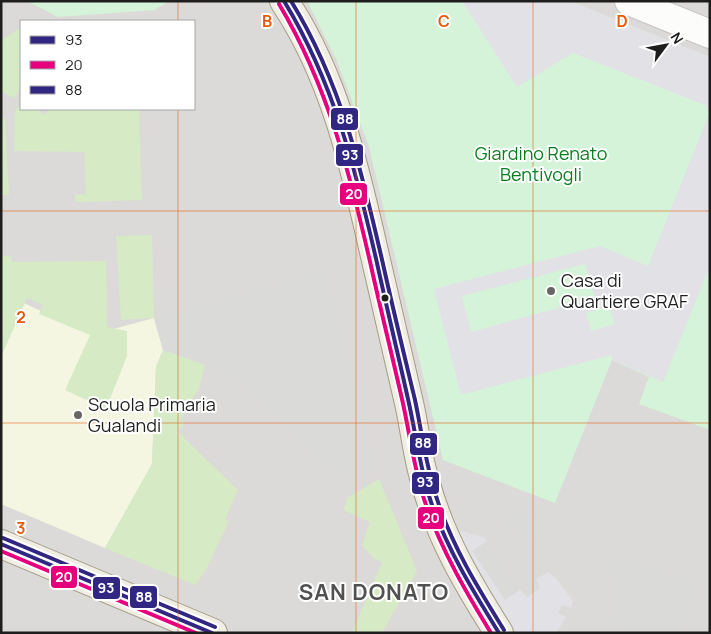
<svg xmlns="http://www.w3.org/2000/svg" width="711" height="634" font-family="Manrope,sans-serif">
	<style>
		.residential { fill: #dbdad8; fill-rule: evenodd }
		.education { fill: #f4f6e2 }
		.religious { fill: #dadad8 }
		.grass { fill: #d5eac5 }
		.park { fill: #d4f3d8 }
		.plaza { fill: #e2e1e6; fill-rule: evenodd }
		.lines { fill: none; stroke-linecap: round; stroke-linejoin: round }
		.minor-casing { stroke: #c5c4c3; stroke-width: 30 }
		.major-casing { stroke: #a39c83; stroke-width: 30 }
		.minor { stroke: #fcfcfb; stroke-width: 28 }
		.major { stroke: #f0ede4; stroke-width: 28 }
		.bus-1-casing { stroke: #fff; stroke-width: 8 }
		.bus-2-casing { stroke: #fff; stroke-width: 8 }
		.bus-3-casing { stroke: #fff; stroke-width: 8 }
		.bus-1 { stroke: #312783; stroke-width: 4 }
		.bus-2 { stroke: #e6007e; stroke-width: 4 }
		.bus-3 { stroke: #312783; stroke-width: 4 }
		.grid { fill: none; stroke: #e8590c; stroke-width: 1; stroke-opacity: 0.55 }
		.poi-dot { fill: #666664; stroke: #fff; stroke-width: 2 }
		.bus-dot { fill: #1e1e1e; stroke: #fff; stroke-width: 2 }
		.labels { text-anchor: middle; stroke-width: 4; stroke-linejoin: round; paint-order: stroke }
		.park-label { font-size: 18px; fill: #0b7d21; stroke: #fff }
		.poi-label { font-size: 18px; fill: #1e1e1e; stroke: #fff; text-anchor: start }
		.district-label { font-size: 22px; font-weight: bold; letter-spacing: 1px; fill: #515151; stroke: #fff }
		.grid-label { font-size: 16px; text-anchor: middle; font-weight: bold; fill: #e8590c; stroke: #fff; stroke-width: 4; stroke-linejoin: round; paint-order: stroke }
		.line-badge { stroke: #fff; stroke-width: 2 }
		.badge-label { font-size: 14px; text-anchor: middle; font-weight: bold; fill: #fff }
	</style>
	<rect width="100%" height="100%" fill="#ecebe7"/>
	<path class="residential" d="M1,1H710V633H1ZM21,21H194V109H21Z"/>
	<path class="education" d="M1,292L91,335L154,318L163,350L156,367L152,464L105,548L1,504Z"/>
	<path class="religious" d="M326,270L379,471L358,481L351,473L323,463L287,424L236,378L163,350L154,318Z
		M511,509L545,522L538,539L504,526Z
		M487,541L520,590L505,600L472,551Z
		M615,554L699,584L680,633H636L609,622L616,596L609,569Z"/>
	<path class="grass" d="M21,27V88L14,98L1,91V41Z
		M21,103V109H37L44,115L50,109H139L142,200L76,202L75,195L86,194L84,152L14,151L15,111Z
		M1,116L5,119L9,195H1Z
		M152,235L154,318L121,320L116,236Z
		M1,256H11L12,262L106,261L107,327L127,331V356L106,409L65,390L90,335L39,314L43,305L27,298L1,357Z
		M163,350L205,365L199,388L180,420L184,423L178,432L238,490L225,519L229,521L206,570L195,585L105,548L152,464L156,367Z
		M379,479L417,571L382,633H352L382,562L373,558L362,545L370,522L344,510L347,498Z"/>
	<path class="park" d="M27,1H169L155,10L58,17Z
		M307,1H569L710,57V430L639,404L649,377L612,360L555,503L443,460L369,147L337,61Z"/>
	<path class="plaza" d="M462,1H569L710,57V266L663,382L612,360V355L461,395L434,289L600,246L648,266L709,114L705,105L573,53L517,87ZM585,264L595,298L471,332L462,296ZM609,306L615,324L591,331L586,313Z
		M455,529L485,538L487,541L472,551L505,600L520,590L527,597L540,588L536,579L548,572L555,577L573,601L571,608L562,605L558,613L566,617L556,633H516L488,594Z"/>
	<g class="lines">
		<defs>
			<path id="minor" d="M629,1L710,34"/>
			<path id="major" d="M284,1C335,77 355,168 375,256C386,305 398,354 409,403C415,429 417,455 425,481C440,537 468,584 499,633
				M1,544L213,633"/>
		</defs>
		<use href="#minor" class="minor-casing"/>
		<use href="#major" class="major-casing"/>
		<use href="#minor" class="minor"/>
		<use href="#major" class="major"/>
		<defs>
			<path id="bus-1" d="M284,1C334,83 356,171 377,263C387,309 398,354 408,399C416,434 420,469 431,502C447,549 473,591 499,633
				M1,544L212,633"/>
			<path id="bus-2" d="M279,4C328,86 350,174 371,266C381,311 392,355 402,399C410,434 414,471 426,505C442,551 466,592 491,633
				M1,551L196,633"/>
			<path id="bus-3" d="M291,1C341,82 362,172 383,264C393,309 404,354 415,400C422,433 426,467 437,499C452,546 478,588 504,630
				M3,538L215,627"/>
		</defs>
		<use href="#bus-1" class="bus-1-casing"/>
		<use href="#bus-2" class="bus-2-casing"/>
		<use href="#bus-3" class="bus-3-casing"/>
		<use href="#bus-1" class="bus-1"/>
		<use href="#bus-2" class="bus-2"/>
		<use href="#bus-3" class="bus-3"/>
	</g>
	<path class="grid" d="M178,1V21M356,1V633M533,1V633M178,109V633M1,211H710M1,423H710"/>
	<g class="poi-dot">
		<circle cx="551" cy="291" r="5"/>
		<circle cx="78" cy="415" r="5"/>
	</g>
	<circle class="bus-dot" cx="385" cy="298" r="4.5"/>
	<g class="labels">
		<g class="park-label">
			<text x="541" y="160">Giardino Renato<tspan x="541" dy="21">Bentivogli</tspan></text>
		</g>
		<g class="poi-label">
			<text x="561" y="287">Casa di<tspan x="561" dy="21">Quartiere GRAF</tspan></text>
			<text x="88" y="411">Scuola Primaria<tspan x="88" dy="21">Gualandi</tspan></text>
		</g>
		<g class="district-label">
			<text x="374" y="600">SAN DONATO</text>
		</g>
	</g>
	<g class="grid-label">
		<text x="267" y="27">B</text>
		<text x="444" y="27">C</text>
		<text x="622" y="27">D</text>
		<text x="21" y="323">2</text>
		<text x="21" y="534">3</text>
	</g>
	<g class="line-badge">
		<rect x="330" y="107" width="29" height="24" rx="5" fill="#312783"/>
		<rect x="335" y="143" width="29" height="24" rx="5" fill="#312783"/>
		<rect x="339" y="182" width="29" height="24" rx="5" fill="#e6007e"/>
		<rect x="409" y="432" width="29" height="24" rx="5" fill="#312783"/>
		<rect x="411" y="471" width="29" height="24" rx="5" fill="#312783"/>
		<rect x="417" y="506" width="28" height="24" rx="5" fill="#e6007e"/>
		<rect x="50" y="565" width="28" height="24" rx="5" fill="#e6007e"/>
		<rect x="92" y="576" width="29" height="24" rx="5" fill="#312783"/>
		<rect x="129" y="585" width="29" height="24" rx="5" fill="#312783"/>
	</g>
	<g class="badge-label">
		<text x="345" y="124">88</text>
		<text x="350" y="160">93</text>
		<text x="354" y="199">20</text>
		<text x="423" y="448">88</text>
		<text x="425" y="487">93</text>
		<text x="431" y="523">20</text>
		<text x="64" y="582">20</text>
		<text x="106" y="593">93</text>
		<text x="144" y="602">88</text>
	</g>
	<rect width="711" height="634" fill="none" stroke="#1e1e1e" stroke-width="5"/>
	<rect x="20" y="20" width="175" height="90" fill="#ffffff" stroke="#a5a5a5"/>
	<rect x="30" y="36" width="25" height="8" fill="#312783" stroke="#a5a5a5"/>
	<text x="65" y="45" font-size="15" fill="#1e1e1e">93</text>
	<rect x="30" y="61" width="25" height="8" fill="#e6007e" stroke="#a5a5a5"/>
	<text x="65" y="70" font-size="15" fill="#1e1e1e">20</text>
	<rect x="30" y="86" width="25" height="8" fill="#312783" stroke="#a5a5a5"/>
	<text x="65" y="95" font-size="15" fill="#1e1e1e">88</text>
	<g transform="translate(666 45) rotate(58)" stroke="#ffffff" stroke-width="4" paint-order="stroke">
	<path d="M0-4L9 19L0 12L-9 19Z" fill="#1e1e1e"/>
	<text y="-8" font-size="14" font-weight="bold" text-anchor="middle" fill="#1e1e1e">N</text>
	</g>
</svg>
